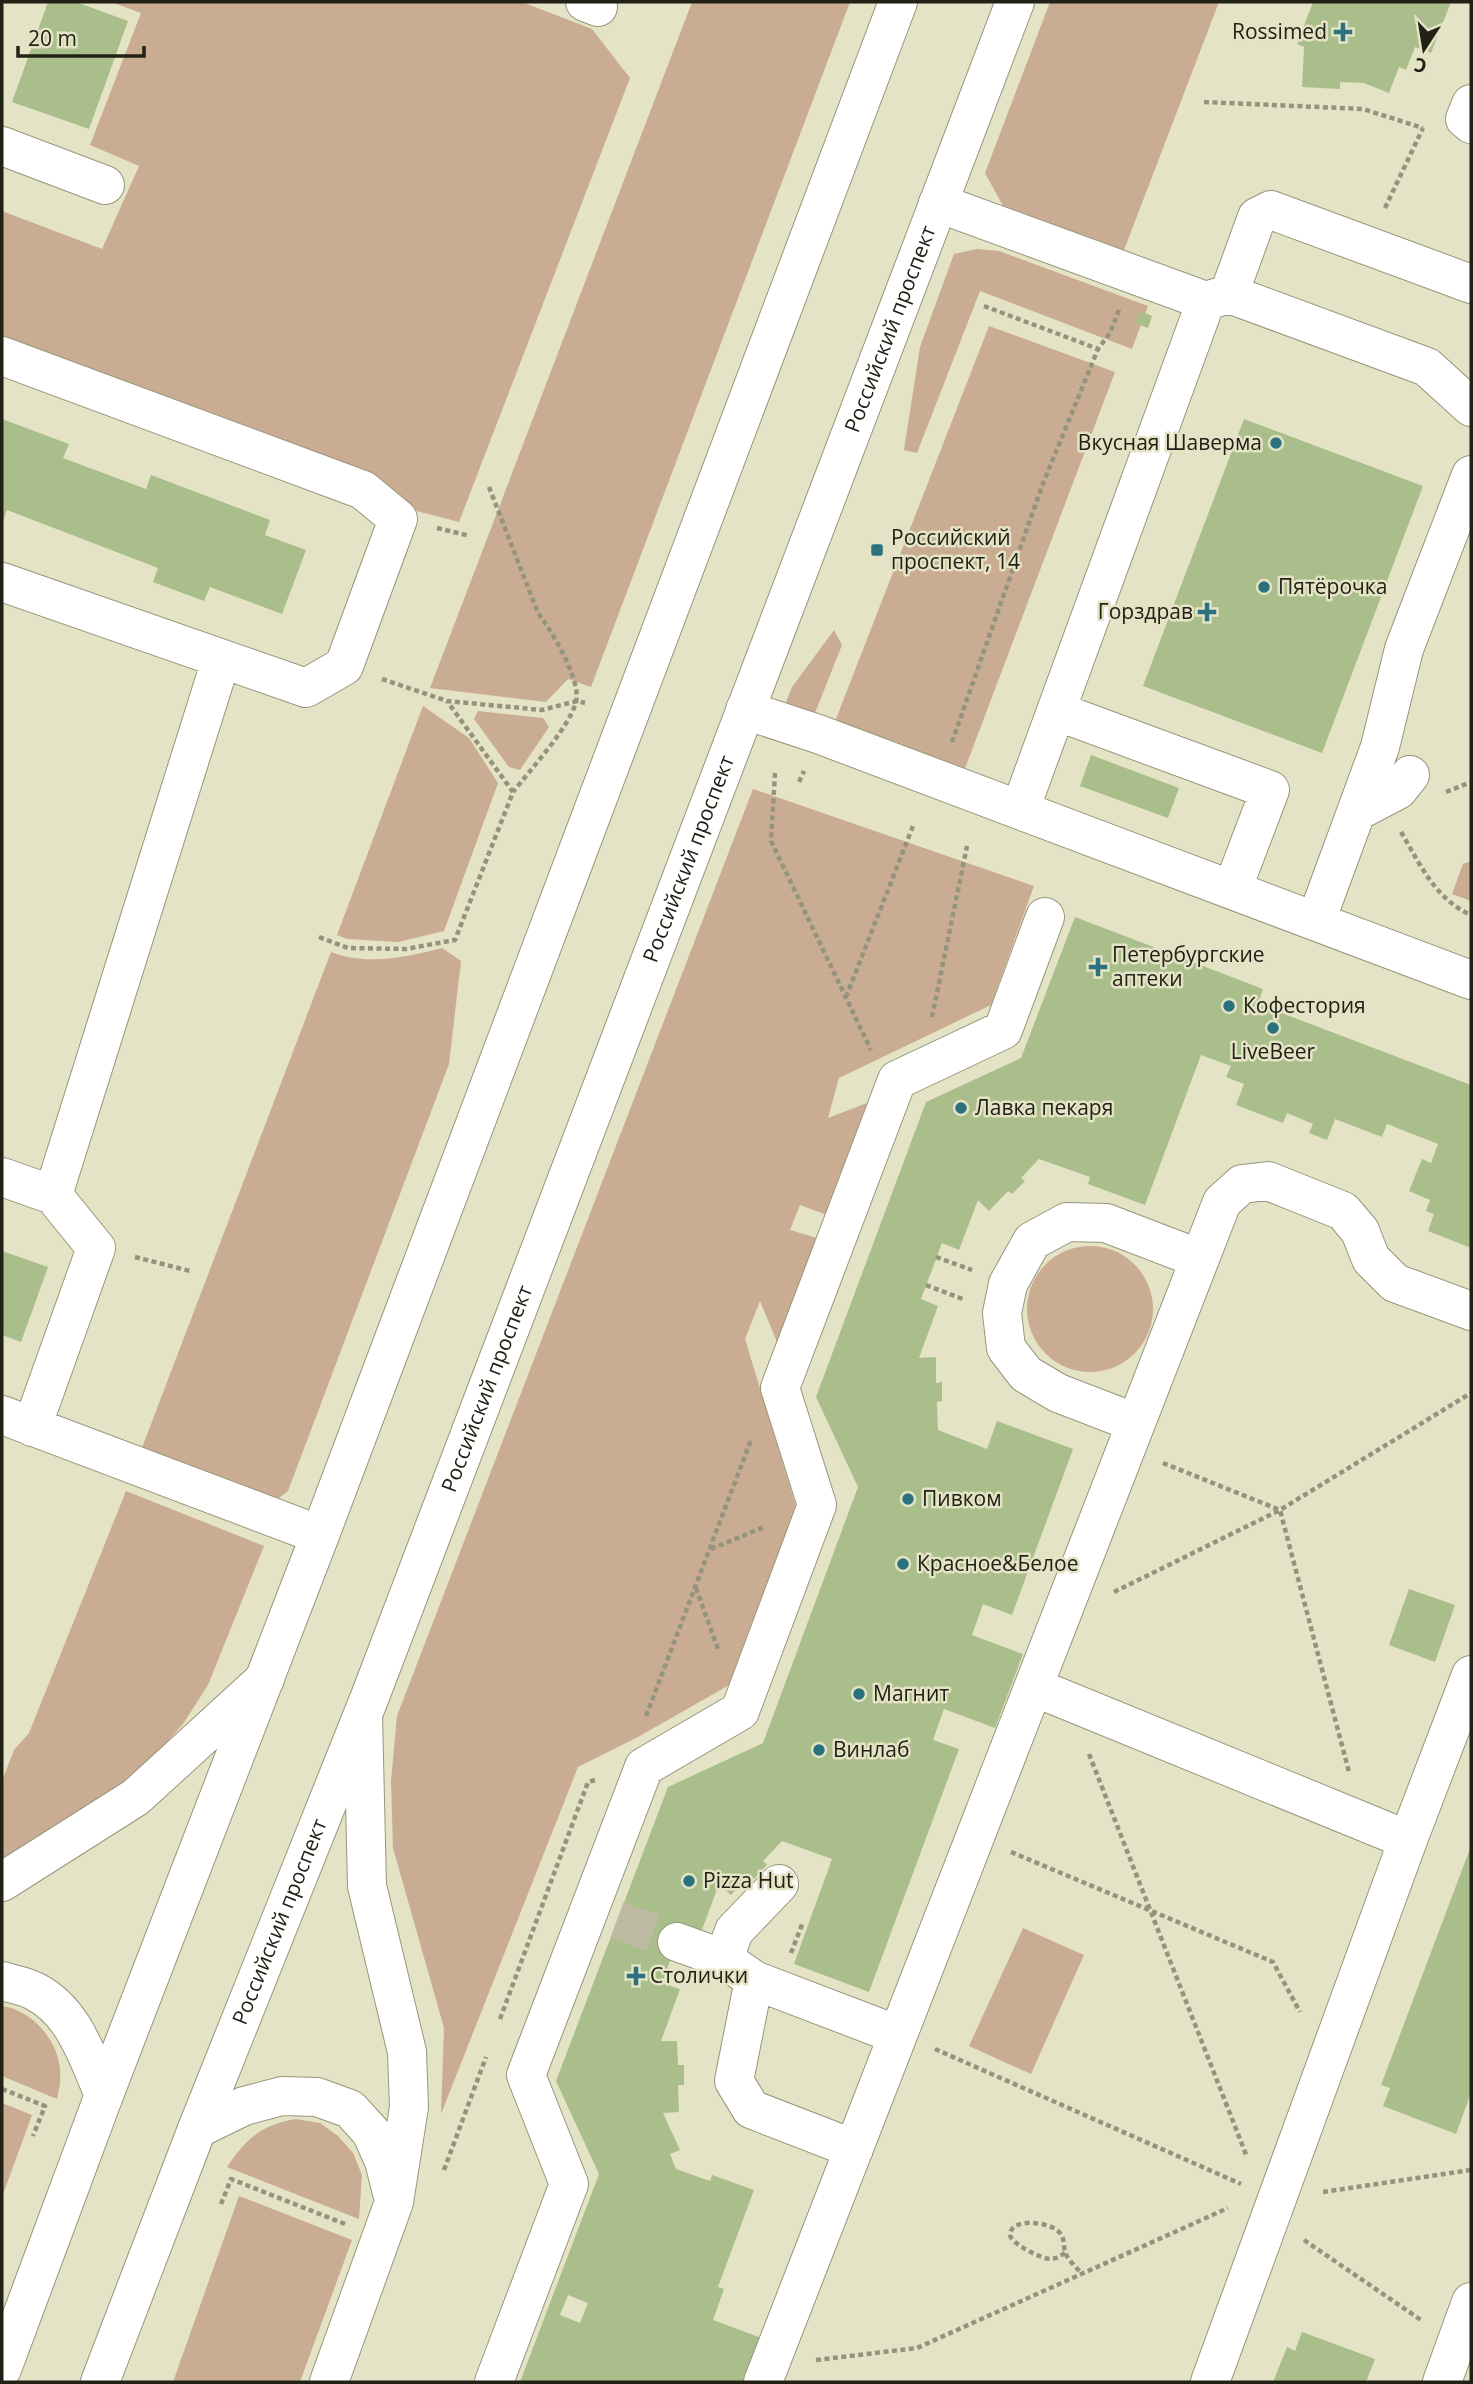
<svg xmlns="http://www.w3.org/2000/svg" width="1473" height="2384" font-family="'Open Sans',sans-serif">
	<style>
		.green { fill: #caac93 }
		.building { fill: #a9be8b; fill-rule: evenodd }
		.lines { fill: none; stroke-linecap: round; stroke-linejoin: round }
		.minor-tunnel { stroke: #bdbca2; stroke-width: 38; stroke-dasharray: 38 19; stroke-linecap: butt }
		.minor-casing { stroke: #97967b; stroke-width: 40 }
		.major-casing { stroke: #97967b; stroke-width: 40 }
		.path { stroke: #94937d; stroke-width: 4.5; stroke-dasharray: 5 3.5; stroke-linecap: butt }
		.minor { stroke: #fff; stroke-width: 38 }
		.major { stroke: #fff; stroke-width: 38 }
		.poi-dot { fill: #2b717e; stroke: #e4e3c5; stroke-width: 2.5 }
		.labels { text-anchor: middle; stroke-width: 5; stroke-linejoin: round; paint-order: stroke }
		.poi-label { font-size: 21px; fill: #212116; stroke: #e4e3c5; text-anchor: start }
		.street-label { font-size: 21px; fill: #212116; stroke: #e4e3c5 }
	</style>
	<rect width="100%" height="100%" fill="#e4e3c5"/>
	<path class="green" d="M111,2H522L592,29L630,78L459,522L405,508L2,342V211L102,249L139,166L90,145L141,13Z
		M692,2H850L591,687L568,679L546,702L430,688Z
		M1050,2H1219L1124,250L1003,206L985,173Z
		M977,249L999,251L1148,306L1132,349L980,291L917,453L904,450L920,347L954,254Z
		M989,326L1115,372L964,771L834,724Z
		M834,630L842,645L811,723L781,714L792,687Z
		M423,706L469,738L498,783L444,931L398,942L347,939L337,935Z
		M478,711L543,718L549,727L520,770L509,767L474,719Z
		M753,789L1034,886L991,1005L839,1078L828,1118L867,1103L827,1215L800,1205L790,1230L817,1238L777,1342L760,1301L745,1339L798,1513L731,1684L638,1737L578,1767L441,2114L444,2028L393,1848L391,1781L397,1716Z
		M1471,861V901L1452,894L1463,864Z
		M442,948L461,961L449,1064L288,1491L273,1503L140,1453L331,952C366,966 407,957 442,948Z
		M1027 1309a63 63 0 1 1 126 0a63 63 0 1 1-126 0Z
		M126,1491L264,1546L208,1685L183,1724L146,1765L102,1800L2,1869V1781L14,1750L29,1733Z
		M1023,1928L1084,1955L1031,2074L969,2046Z
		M2,2006C32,2010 59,2041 60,2071C61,2081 59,2090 57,2099L2,2076Z
		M2,2103L32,2115L2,2197Z
		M296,2119L320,2123L338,2136L353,2153L362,2175L359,2219L227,2167C247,2138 261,2125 296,2119Z
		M239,2196L352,2240L300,2382H173Z"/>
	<path class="building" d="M48,2H76L128,21L89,129L12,102Z
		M1313,2H1451L1431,53L1415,47L1406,70L1399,67L1389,93L1364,83L1340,82V89L1302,87L1304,47L1297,44Z
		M1140,311L1152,316L1148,328L1135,323Z
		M2,419L69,444L63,458L146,489L151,475L270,520L265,535L306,550L282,614L210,587L204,601L153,582L158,568L7,510L2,524Z
		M1244,419L1423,486L1322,753L1143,686Z
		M1091,755L1179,788L1168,818L1080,786Z
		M1075,917L1263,989L1258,1004L1471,1085V1248L1428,1231L1434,1214L1426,1211L1430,1200L1409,1191L1422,1159L1431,1163L1438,1144L1387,1124L1382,1137L1335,1119L1327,1140L1309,1133L1313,1124L1287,1113L1283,1123L1236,1105L1244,1084L1226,1077L1231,1066L1201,1055L1145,1205L1088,1184L1090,1177L1039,1159L1021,1178L1025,1181L1012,1194L1008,1191L989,1211L978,1200L959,1250L942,1243L921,1299L938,1306L919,1358L936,1357V1383L942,1382V1401L937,1402L938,1430L987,1449L997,1421L1073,1449L1012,1615L983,1604L972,1635L1023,1654L995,1728L944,1709L933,1740L959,1749L869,1992L794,1964L832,1859L782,1841L763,1861L767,1865L754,1879L750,1874L731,1895L719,1884L700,1935L682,1928L662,1983L680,1989L661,2041H677L678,2065H684V2085H678L679,2112L663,2113L680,2150L670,2154L676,2169L710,2181L712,2175L754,2190L718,2287L724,2289L713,2320L764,2339L748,2382H520L599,2174L556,2081L668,1787L763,1743L858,1487L816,1397L926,1102L1021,1058ZM568,2295L588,2303L580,2323L560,2315Z
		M2,1251L48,1267L21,1342L2,1335Z
		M1409,1589L1455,1605L1435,1662L1389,1645Z
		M1471,1846V2093L1456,2134L1383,2106L1390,2088L1381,2085Z
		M1302,2332L1375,2359L1366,2382H1273L1287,2347L1295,2351Z"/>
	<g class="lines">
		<path class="minor-tunnel" d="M617,1920L677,1942"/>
		<defs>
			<path id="minor" d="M585,2L598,7
				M1471,104L1465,119L1471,124
				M2,146L105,185
				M938,203L1206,301L1056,711L1270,790L1232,890
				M1229,294L1257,217L1271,210L1471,284
				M1206,301L1229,294L1427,367L1471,407
				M2,356L363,490L398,519L344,666L306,688L2,582
				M745,710L818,734L1471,980
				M1020,810L1056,711
				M1356,812L1398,790L1410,775
				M1316,921L1380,747L1404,649L1471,475
				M2,1177L53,1195
				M2,1415L320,1535
				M1136,1423L1058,1393L1026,1374L1006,1348L1002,1313L1008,1284L1032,1241L1067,1222L1106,1223L1200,1259
				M32,1427L96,1248L53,1195L221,660
				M1034,1687L1408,1840
				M2,1882L136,1797L265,1679
				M677,1942L724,1959L754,1980L898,2035
				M724,1959L734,1931L779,1884
				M754,1980L734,2081L751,2109L854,2149
				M2,1981C12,1984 25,1986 34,1991C74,2011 87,2056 104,2095
				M197,2129L244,2106L282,2096L317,2097L350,2109L371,2132L384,2161L392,2193
				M329,2382L394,2202L409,2107L407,2052L367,1886L363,1715
				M494,2382L569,2184L526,2075L644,1767L740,1711L817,1505L780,1388L897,1080L1003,1030L1045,917
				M763,2382L1222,1202L1242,1184L1268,1181L1343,1211L1360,1231L1371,1259L1395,1283L1471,1311
				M1210,2382L1408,1840L1471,1675
				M1442,2382L1471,2302"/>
			<g id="major">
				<path d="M2,2369L104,2095L320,1535L898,2"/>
				<path id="s1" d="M100,2382L197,2129L371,1694L1015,2"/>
			</g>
		</defs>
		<use href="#minor" class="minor-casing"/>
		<use href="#major" class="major-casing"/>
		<path class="path" d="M1204,102L1363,109L1423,128
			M1385,208L1423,128
			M984,306L1098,349L1110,333L1119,310
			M489,487L538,613C551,629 582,682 576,702C569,728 530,770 513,792
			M437,528L470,536
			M382,679L447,701L542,710L577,701L585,703
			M952,742L1042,486L1098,349
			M775,773L771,841L871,1050
			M799,782L804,771
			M1446,792L1471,782
			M1401,832C1420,864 1435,899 1471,915
			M319,937L348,948L406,949L455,940L513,792L447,701
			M846,997L913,826
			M932,1017L967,846
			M135,1257L190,1271
			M936,1257L972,1270
			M926,1285L965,1300
			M1163,1463L1280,1510L1349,1772
			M711,1549L764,1527
			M696,1588L718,1649
			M1114,1592L1280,1510L1471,1393
			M646,1716L751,1440
			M1089,1754L1247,2157
			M1011,1852L1273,1962L1300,2012
			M791,1953L803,1922
			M500,2019L588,1782L595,1780
			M935,2049L1241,2184
			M2,2089L45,2106L33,2136
			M444,2170L486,2057
			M1323,2192L1471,2170
			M221,2204L231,2179L345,2224
			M1304,2240L1421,2320
			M1065,2253C1060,2256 1056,2259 1050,2259C1042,2259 1009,2243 1010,2234C1012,2217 1050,2222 1059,2232C1065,2238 1063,2244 1065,2252C1067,2259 1077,2268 1082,2274
			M816,2360L917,2348L1228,2208"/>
		<use href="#minor" class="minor"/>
		<use href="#major" class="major"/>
	</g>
	<g class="poi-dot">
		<path d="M1339.5 21.5h7v7h7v7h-7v7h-7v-7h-7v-7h7z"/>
		<circle cx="1276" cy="443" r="7"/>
		<rect x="870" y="543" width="14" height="14" rx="3.5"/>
		<circle cx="1264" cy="587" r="7"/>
		<path d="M1203.5 601.5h7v7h7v7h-7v7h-7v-7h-7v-7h7z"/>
		<path d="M1094.5 956.5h7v7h7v7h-7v7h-7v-7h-7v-7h7z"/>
		<circle cx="1229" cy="1006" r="7"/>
		<circle cx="1273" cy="1028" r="7"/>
		<circle cx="961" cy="1108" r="7"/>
		<circle cx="908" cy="1499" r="7"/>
		<circle cx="903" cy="1564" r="7"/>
		<circle cx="859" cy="1694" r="7"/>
		<circle cx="819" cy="1750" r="7"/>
		<circle cx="689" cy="1881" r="7"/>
		<path d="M632.5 1965.5h7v7h7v7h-7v7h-7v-7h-7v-7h7z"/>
	</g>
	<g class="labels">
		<g class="poi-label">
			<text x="1327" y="39" text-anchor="end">Rossimed</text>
			<text x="1262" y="450" text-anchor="end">Вкусная Шаверма</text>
			<text x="891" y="545">Российский<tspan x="891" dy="24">проспект, 14</tspan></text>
			<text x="1278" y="594">Пятёрочка</text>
			<text x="1193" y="619" text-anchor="end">Горздрав</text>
			<text x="1112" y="962">Петербургские<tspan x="1112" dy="24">аптеки</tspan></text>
			<text x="1243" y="1013">Кофестория</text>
			<text x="1273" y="1059" text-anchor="middle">LiveBeer</text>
			<text x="975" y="1115">Лавка пекаря</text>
			<text x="922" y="1506">Пивком</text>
			<text x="917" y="1571">Красное&amp;Белое</text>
			<text x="873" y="1701">Магнит</text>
			<text x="833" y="1757">Винлаб</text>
			<text x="703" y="1888">Pizza Hut</text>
			<text x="650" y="1983">Столички</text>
		</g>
		<g class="street-label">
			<text dy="7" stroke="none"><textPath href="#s1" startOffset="2200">Российский проспект</textPath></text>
			<text dy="7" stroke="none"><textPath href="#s1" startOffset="1633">Российский проспект</textPath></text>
			<text dy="7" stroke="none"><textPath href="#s1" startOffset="1066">Российский проспект</textPath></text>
			<text dy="7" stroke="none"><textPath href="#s1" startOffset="494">Российский проспект</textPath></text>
		</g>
	</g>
	<rect width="1473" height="2384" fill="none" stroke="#212116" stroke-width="7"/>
	<g transform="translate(1424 49) rotate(192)" stroke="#e4e3c5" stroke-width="5" paint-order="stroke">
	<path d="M0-5L12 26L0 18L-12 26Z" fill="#212116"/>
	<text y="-10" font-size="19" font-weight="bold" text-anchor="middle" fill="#212116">С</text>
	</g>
	<path d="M18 46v10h126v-10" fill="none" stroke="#212116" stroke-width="3.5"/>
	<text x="28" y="46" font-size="21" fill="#212116" stroke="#e4e3c5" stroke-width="5" paint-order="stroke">20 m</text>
</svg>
